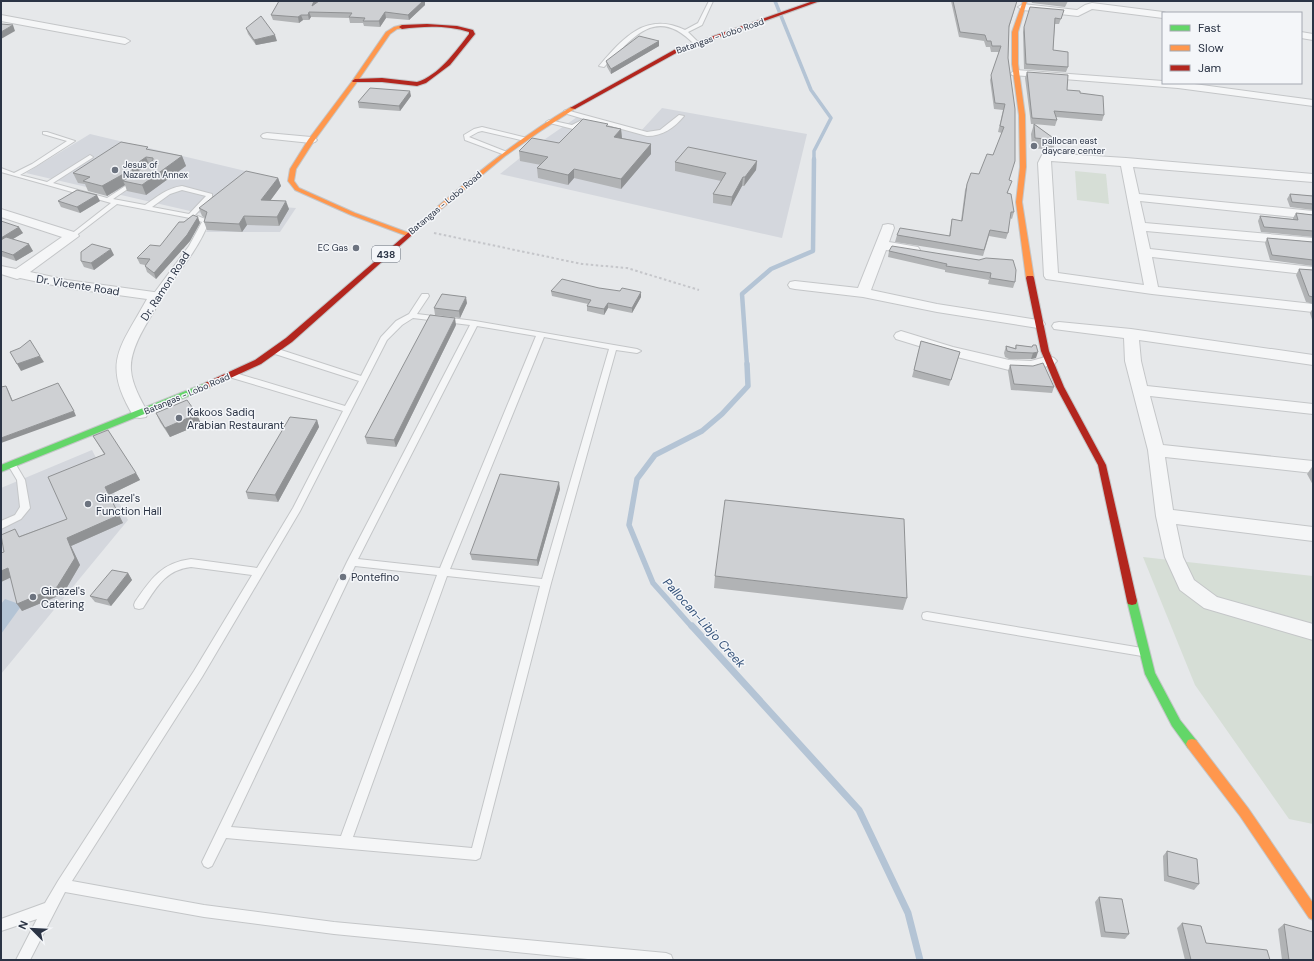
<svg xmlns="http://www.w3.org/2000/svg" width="1314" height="961" font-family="'DM Sans',sans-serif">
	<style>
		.built { fill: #d4d7dd }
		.green { fill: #d6ded6 }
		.water { fill: #b4c4d5 }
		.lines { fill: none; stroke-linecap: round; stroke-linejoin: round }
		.stream-far3 { stroke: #b4c4d5; stroke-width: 3.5 }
		.stream-far2 { stroke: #b4c4d5; stroke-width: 4.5 }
		.stream-far1 { stroke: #b4c4d5; stroke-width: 5.5 }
		.stream { stroke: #b4c4d5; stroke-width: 7 }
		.lane-casing { stroke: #c4c6c8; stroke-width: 2 }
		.street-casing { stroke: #c4c6c8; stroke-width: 2 }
		.fast-casing { stroke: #c4c6c8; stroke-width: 2 }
		.slow-casing { stroke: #c4c6c8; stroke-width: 2 }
		.jam-casing { stroke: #c4c6c8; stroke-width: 2 }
		.path { stroke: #c5c6ca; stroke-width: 2; stroke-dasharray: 2.5 2.5; stroke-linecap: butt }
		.lane { fill: #f5f6f7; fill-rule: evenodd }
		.street { fill: #f5f6f7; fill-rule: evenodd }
		.fast { fill: #63d668; fill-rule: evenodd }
		.slow { fill: #ff974d; fill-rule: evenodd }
		.jam { fill: #b3261e; fill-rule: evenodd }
		.wall { fill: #b1b3b5 }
		.shaded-wall { fill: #909294 }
		.building { fill: #ced0d3; stroke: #909294; fill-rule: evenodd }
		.poi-dot { fill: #6c737f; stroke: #f4f6f9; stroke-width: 1.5 }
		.labels { text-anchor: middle; stroke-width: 3; stroke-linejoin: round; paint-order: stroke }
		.far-street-label { font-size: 9px; fill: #2b3445; stroke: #f4f6f9 }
		.far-poi-label { font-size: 9px; fill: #2b3445; stroke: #f4f6f9; text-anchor: start }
		.shield { fill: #f4f6f9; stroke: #676e7b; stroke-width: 1 }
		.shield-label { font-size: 10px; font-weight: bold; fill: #2b3445 }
		.street-label { font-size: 11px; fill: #2b3445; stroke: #f4f6f9 }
		.poi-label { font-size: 11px; fill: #2b3445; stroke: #f4f6f9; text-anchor: start }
		.water-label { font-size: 12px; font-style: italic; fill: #34527a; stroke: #f4f6f9 }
	</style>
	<rect width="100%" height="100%" fill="#e6e8ea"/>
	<path class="built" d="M662,108L807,134L782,238L500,174L535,146L580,115L640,132Z
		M90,134L279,179L268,206L296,208L280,232H206L216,217L26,173Z
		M92,450L128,520L1,674V488Z"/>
	<path class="green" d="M1075,171L1106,174L1109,204L1077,200Z
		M1143,557L1313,576V824L1289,819L1195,685Z"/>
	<path class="water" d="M5,599L22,605L1,634V604Z"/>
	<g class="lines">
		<path class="stream-far3" d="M775,1L811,90L831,118L814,151V160"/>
		<path class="stream-far2" d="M747,365L742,294L771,269L813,251L814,159"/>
		<path class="stream-far1" d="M692,627L653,583L629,525L637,479L655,455L702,431L722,414L748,386L747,364"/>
		<path class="stream" d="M692,626L859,810L908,913L920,960"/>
		<defs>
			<path id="lane" d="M709,1H713L702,25L688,32L699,43V45H695C656,4 633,38 604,67L599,66C623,38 646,11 685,30L698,23Z
				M566,110L647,132L660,130L679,115L684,116C674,128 663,136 647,136L589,120L573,129L546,122L549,120L572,125L584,119L564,113V111Z
				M482,127L527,138L528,139L525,141L482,131L478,132L469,137L507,152V154L505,155L465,140L464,135L474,129Z
				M43,132H47L75,141L36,166L20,175L47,182L90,155L93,157L92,158L53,183L107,198L130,183L133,185L132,186L113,199L145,205C157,197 167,188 182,186L212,194V197L195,215L208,220L209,221C200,248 176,275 159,298H153L152,296L189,246L202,222L190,218L117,204L74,237H70V235L111,203L1,172V168L14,173L32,164L67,141L43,134ZM182,190L206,196L189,214L152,207L170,194Z
				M422,294H428L429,296L417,314L475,321L637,349L641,351L637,353L616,350L551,583L480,858L476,860L226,838L212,866L208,868L204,866L202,862L347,562L470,325L413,318L402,325L387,340L300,511L202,677L72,881L204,905L334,922L666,953L671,955L673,960H598L334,934L204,917L65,892L30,960H16L37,919L1,931V919L45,903L58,881L194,671L252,575L191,567C165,570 156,588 143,608L139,609L135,608L134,605L135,602C151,579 161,563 191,559L257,568L293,508L343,411L229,377L228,375L232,372L345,406L359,381L272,353L271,351L272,349H278L361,376L381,337L396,321L409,314ZM477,326L536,336L440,568L358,559ZM544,337L609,349L542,579L450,569ZM355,566L437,575L341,836L231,827ZM447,576L540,586L472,848L353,837Z
				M12,462L15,463L25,480L30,508L21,519L1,529V521L15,515L20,507L17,480L8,465Z
				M927,612L1142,648L1146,649L1147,652L1146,655L1142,656L927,620L923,619L922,616L923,613Z"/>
			<path id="street" d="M1092,3L1163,12L1166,13H1163V18L1092,9L1078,16L1023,10L1018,7L1023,4L1077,10L1085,5Z
				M1,15L125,38L130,41L125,44L1,21Z
				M1301,32L1313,34V40L1301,38Z
				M1016,70L1163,81V83H1187L1313,100V106L1178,88L1012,75L1011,73Z
				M267,133L311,137L315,138L317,140L315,142L311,143L263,138L261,136L263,134Z
				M1046,153L1126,158L1313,174V182L1133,167L1139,194L1313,211V219L1140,201L1145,223L1313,238V246L1146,231L1150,249L1313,267V275L1152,257L1158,287L1313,304V312L1152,294L1046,279L1044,276L1038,163L1042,155ZM1051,161L1121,166L1144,285L1058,273Z
				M1,209L77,233L79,236L30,272L67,280L161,293L163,296C152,316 129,346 131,370C132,385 141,400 148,413L146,417L140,418L134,417C101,363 120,348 147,299L67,288L20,278L17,279L1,274V266L16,269L62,237L1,217Z
				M888,224L893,225L894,228L889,242L918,247L920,250L918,253L913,254L886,250L871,290L937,304L1038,320L1043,321L1045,324L1043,327L1038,328L937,312L863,297L795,289L790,288L788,285L790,282L795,281L858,288L882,228L883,225Z
				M1059,322L1131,329L1313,355V365L1139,340L1141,361L1147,386L1313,404V414L1150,396L1163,445L1313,461V473L1165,457L1173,510L1313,527V541L1176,524L1183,557L1194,580L1217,597L1313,624V640L1204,608L1180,590L1165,557L1156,516L1148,450L1125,361L1124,338L1054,329L1052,326L1054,323Z
				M901,331L953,347L1009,360L1031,361L1049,356L1054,358L1057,361L1054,364L1031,371L1009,370L945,354L896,339L894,336L896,333Z"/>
			<path id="fast" d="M208,382L211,383L212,385L211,387L1,472V465Z
				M1132,597L1136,598L1137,601L1155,673L1180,720L1196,740L1198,744L1196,748L1192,749L1188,748L1172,726L1145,674L1127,601L1128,598Z"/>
			<path id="slow" d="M1023,1H1027L1018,32V64L1025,115L1026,167L1022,202L1034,278L1030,280L1026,278L1016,202L1020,167L1019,115L1012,64V32Z
				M402,25L405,27L404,28L397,29L390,34L357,82L314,141L296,169L294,181L299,188L355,213L409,233V235L407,236L351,215L295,190L288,181L290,169L308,140L353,80L386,32L394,27Z
				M571,107L576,108L539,132L505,156L440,210H436V208C479,171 522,136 571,107Z
				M1192,739L1196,740L1248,808L1313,903V920L1309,918L1240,816L1188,748L1186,744L1188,740Z"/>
			<path id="jam" d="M813,1H820L678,52L575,109L570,108L674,50Z
				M427,24L457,26L473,30L475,34L450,65L426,83L417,86L382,82H353L352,81L355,79L382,78L417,82C438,76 456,51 469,34V32C448,25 423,26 402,29L399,27L402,25Z
				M438,207L440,208V210L292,342L261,364L211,387H205L204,385L205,383L255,360L286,338Z
				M1027,276H1033L1034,278L1049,351L1064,387L1106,465L1137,601L1136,604L1132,605L1128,604L1127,601L1098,465L1056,387L1041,351L1026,278Z"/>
		</defs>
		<use href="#lane" class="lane-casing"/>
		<use href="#street" class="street-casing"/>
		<use href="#fast" class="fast-casing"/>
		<use href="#slow" class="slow-casing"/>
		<use href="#jam" class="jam-casing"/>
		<path class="path" d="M434,233L582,264L627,268L699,290"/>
		<use href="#lane" class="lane"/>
		<use href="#street" class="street"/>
		<use href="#fast" class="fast"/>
		<use href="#slow" class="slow"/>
		<use href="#jam" class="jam"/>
	</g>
	<path class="wall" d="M279,1H318L317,2L425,5L409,20L386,18L380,27L364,26L363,23H350L349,18L311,17L309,20H303L299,23L273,20L271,15Z
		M951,1H1017L1009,28L1008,58L1015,161L1009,180L1008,193L1014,212L1012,219L1010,218L1008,233L1006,239L989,236L983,256L895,242L897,235L949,236L952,219L961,221L965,190L967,184L979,174L993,155L1002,133L998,132L1003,110L994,109L990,80L999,52H991L990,47H986L984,41L959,37Z
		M1031,1H1068L1065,7L1032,3Z
		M1064,10L1059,24H1055L1053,50L1068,67L1066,72L1024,69L1023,32L1024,27Z
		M246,28L277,41L256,45L248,34Z
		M659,41V46L611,74L607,67L606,61Z
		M1027,72L1067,90L1080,93L1104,115L1102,121L1056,117L1057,120L1055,126L1034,124L1056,140L1053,150L1032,148L1031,134L1034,124H1031L1025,78Z
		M411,96L400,111L359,108L358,102Z
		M609,126L621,129L622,138L651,144V154L621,189L574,178L568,185L538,178L537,168L541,165L520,161L519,151L559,143Z
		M149,150L182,156L186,166L146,195L127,191L125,185L107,196L88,191L85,184L78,183L73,173Z
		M757,161L756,170L744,186H742L731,206L713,203V194L721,181L675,171V162Z
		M278,178L281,186L270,201L289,209L279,226L247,225L242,232L207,230L204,222L205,218L202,216L199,208Z
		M1290,194L1313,196V210L1290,207L1287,199Z
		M58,201H100L80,213L61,207Z
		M1296,213L1313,215V237L1261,232L1258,221L1260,216L1293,219V218Z
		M1,221L23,233L13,239L33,251L16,261L1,256Z
		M200,223L190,241L156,279L147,272L145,266V265L140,264L137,258L160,246Z
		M1267,238L1313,242V266L1270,260L1265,243Z
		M889,251L979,260L1015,282L1013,288L988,284L989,280L945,272V270L888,257Z
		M114,255L94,270L84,267L81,261Z
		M1299,269L1313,270V304L1306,302L1296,275Z
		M599,288L641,297L632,313L608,308L604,315L587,311V306L588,304L552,296L551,291Z
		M467,303L460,318L435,315L434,308Z
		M1313,308V323L1310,313Z
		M456,325L396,447L367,444L365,437Z
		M921,341L960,352L949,386L912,377Z
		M1016,345L1032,347L1033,345L1036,358L1031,359H1009L1005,357L1004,353L1006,346L1015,348Z
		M1010,365L1054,387L1052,393L1011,390L1008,371Z
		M156,413L201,424L170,437L160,422Z
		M317,420L319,427L278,502L248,499L246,492Z
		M93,436L136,473L140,480L109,495L123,523L71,546L80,565L63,594L22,611L10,577L1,582V553L4,552L20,536L67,519L104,454Z
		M1312,467L1313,468V485L1307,474Z
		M560,489L538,566L472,560L470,554Z
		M128,573L132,580L111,606L95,602L90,596Z
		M715,576L907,598L903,610L714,588Z
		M1167,851L1199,884L1194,890L1164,881L1163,856Z
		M1099,897L1129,934L1125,939L1101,937L1095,902Z
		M1182,923L1206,943L1270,960H1185L1177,928Z
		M1284,924L1313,960H1282L1278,929Z"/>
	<path class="shaded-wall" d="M314,1H318L313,11L312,6Z
		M423,1H425V5L409,20L408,15Z
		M309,12L311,17L309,20L308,15Z
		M385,12L386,18L380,27L379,21Z
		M301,15L303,20L299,23L298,17Z
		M13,25L15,31L1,39V32Z
		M275,35L277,41L256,45L254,40Z
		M659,41V46L611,74V69Z
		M410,91L411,96L400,111L399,106Z
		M621,129L622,139L614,137Z
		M651,144V154L621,189V179Z
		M182,156L186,166L146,195L142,185Z
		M146,157L150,167L136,177L132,171V167Z
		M757,161L756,170L744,186L745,177Z
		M574,169V178L568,185V175Z
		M127,172L131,182L123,181L125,185L107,196L102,186Z
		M743,177L742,186L731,206L732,197Z
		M278,178L281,186L264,209L261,200Z
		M97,195L100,201L80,213L77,207Z
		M286,201L289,209L279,226L277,217Z
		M244,216L247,225L242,232L239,224Z
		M198,217L200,223L190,241L156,279L154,273Z
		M19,227L23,233L1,246V238Z
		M29,244L33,251L16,261L13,255Z
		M111,249L114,255L94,270L91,263Z
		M641,292V297L632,313V308Z
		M466,297L467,303L460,318L459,311Z
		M608,303V308L604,315V309Z
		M455,318L456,325L396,447L394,440Z
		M1038,352L1036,358L1031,359L1033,353Z
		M40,356L44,362L21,371L17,364Z
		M6,386L8,390L15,406L12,401Z
		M74,411L76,416L1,443V438Z
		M197,414L201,424L170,437L165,428Z
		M317,420L319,427L278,502L275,495Z
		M136,473L140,480L109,495L123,523L71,546L80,565L63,594L22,611L17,604L105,487Z
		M559,482L560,489L538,566L537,560Z
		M8,568L14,576L1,582V571Z
		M128,573L132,580L111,606L107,600Z"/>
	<path class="building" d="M279,1H314L312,6L319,1H423L408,15L385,12L379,21H363L365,18L349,17L352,13L309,12L308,15H301L298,17L271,15Z
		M953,1H1017L1009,26L1008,58L1015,109V161L1009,180L1012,181L1007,193L1011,194L1014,212H1011L1008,233L990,230L984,250L897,235L900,228L950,236L952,219L962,221L967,184L971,173L979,174L987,154L993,155L1004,127L1000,126L1005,104L995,103L991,75L1001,46H992L991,41H987L985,35L960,32Z
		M1030,7L1064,10L1061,19L1055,18L1053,50L1068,52V67L1026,64L1024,27Z
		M261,16L275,35L254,40L246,28Z
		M1,24L13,25L1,32Z
		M639,36L659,41L611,69L606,61Z
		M1027,72L1068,75L1067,90L1080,91V93L1103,96L1104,115L1054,111L1057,120L1032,118Z
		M370,88L410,91L399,106L358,102Z
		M583,119L608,124L606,126L621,129L614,137L651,144L621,179L574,169L568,175L537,168L548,157L519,151L532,138L559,143Z
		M1034,124L1056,140L1035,138Z
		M121,142L148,147L146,149L182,156L142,185L123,181L130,176V174L127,172L102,186L83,181L90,177L73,173ZM146,157L153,158V160L138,171H132V167Z
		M688,147L757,161L745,177H743L732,197L713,194L726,173L675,162Z
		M246,171L278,178L261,200L286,201L277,217L244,216L239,224L204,222L207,212L199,208Z
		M77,190L97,195L77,207L58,201Z
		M1290,194L1313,196V204L1292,202Z
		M1296,213L1313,215V231L1264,227L1260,216L1298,220Z
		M193,215L198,217L187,235L154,273L145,266L150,259L137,258L150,245L160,246L179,222H184Z
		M1,221L19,227L1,238Z
		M6,237L29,244L13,255L1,251V240Z
		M1267,238L1313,242V260L1272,255Z
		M92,244L111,249L91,263L81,261V252Z
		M892,246L979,260L986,258L1013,260L1016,270L1015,282L990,278L991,273L946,266L947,264L889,251Z
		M1299,269L1313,270V297L1309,296Z
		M562,279L599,288L620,291L622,288L641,292L632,308L608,303L604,309L587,306L591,300L551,291Z
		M442,294L466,297L459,311L434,308Z
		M430,315L455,318L394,440L365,437Z
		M30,340L40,356L17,364L10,352L20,348Z
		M921,341L960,352L951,380L914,370Z
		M1016,345L1032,347L1033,345H1036L1038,352L1033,353L1011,352L1007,351L1006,346L1016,349Z
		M1043,363L1054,387L1014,384L1010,365L1033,366Z
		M58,383L74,411L1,438V387L6,386L12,401Z
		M187,400L197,414L165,428L156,413Z
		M290,417L317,420L275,495L246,492Z
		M108,430L136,473L105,487L119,515L67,538L75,558L57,587L17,604L8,568L1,571V553L4,552L1,535L15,529L19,537L67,519L48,477L105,454L93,436Z
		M500,474L559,482L537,560L470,554Z
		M725,500L904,519L907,598L715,576Z
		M112,570L128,573L107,600L90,596Z
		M1167,851L1197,859L1199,884L1168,876Z
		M1099,897L1122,899L1129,934L1105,932Z
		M1182,923L1201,926L1206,943L1267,950L1270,960H1191Z
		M1284,924L1313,932V960H1289Z"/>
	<g class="poi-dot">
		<circle cx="1034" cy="146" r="4"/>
		<circle cx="115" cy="170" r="4"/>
		<circle cx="356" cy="248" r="4"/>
		<circle cx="179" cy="418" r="4"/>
		<circle cx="88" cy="504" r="4"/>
		<circle cx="343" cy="577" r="4"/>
		<circle cx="33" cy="597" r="4"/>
	</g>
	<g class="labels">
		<g class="far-street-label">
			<text transform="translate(720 36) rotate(-19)" y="3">Batangas - Lobo Road</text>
			<text transform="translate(445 203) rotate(-40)" y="3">Batangas - Lobo Road</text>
			<text transform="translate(187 394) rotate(-23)" y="3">Batangas - Lobo Road</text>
		</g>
		<g class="far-poi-label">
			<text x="1042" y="144">pallocan east<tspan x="1042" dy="10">daycare center</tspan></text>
			<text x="123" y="168">Jesus of<tspan x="123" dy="10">Nazareth Annex</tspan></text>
			<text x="348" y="251" text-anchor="end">EC Gas</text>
		</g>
		<rect class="shield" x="372" y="246" width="28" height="16" rx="3"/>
		<g class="shield-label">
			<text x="386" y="258">438</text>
		</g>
		<g class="street-label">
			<text transform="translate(78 285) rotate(9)" y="4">Dr. Vicente Road</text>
			<text transform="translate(165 286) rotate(-57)" y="4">Dr. Ramon Road</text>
		</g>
		<g class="poi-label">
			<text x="187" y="416">Kakoos Sadiq<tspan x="187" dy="13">Arabian Restaurant</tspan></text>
			<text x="96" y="502">Ginazel's<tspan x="96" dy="13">Function Hall</tspan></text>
			<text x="351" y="581">Pontefino</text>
			<text x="41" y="595">Ginazel's<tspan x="41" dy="13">Catering</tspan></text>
		</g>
		<g class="water-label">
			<text transform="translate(704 623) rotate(48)" y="4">Pallocan-Libjo Creek</text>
		</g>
	</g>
	<rect width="1314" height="961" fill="none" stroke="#2b3445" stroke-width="4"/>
	<rect x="1162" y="12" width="140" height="72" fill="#f4f6f9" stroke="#a4a8b1"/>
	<rect x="1170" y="25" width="20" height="6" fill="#63d668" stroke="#a4a8b1"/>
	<text x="1198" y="32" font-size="12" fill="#2b3445">Fast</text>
	<rect x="1170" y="45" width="20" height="6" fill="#ff974d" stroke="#a4a8b1"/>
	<text x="1198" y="52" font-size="12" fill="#2b3445">Slow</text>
	<rect x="1170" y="65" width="20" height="6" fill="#b3261e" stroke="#a4a8b1"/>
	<text x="1198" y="72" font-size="12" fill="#2b3445">Jam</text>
	<g transform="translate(32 929) rotate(294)" stroke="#f4f6f9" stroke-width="3" paint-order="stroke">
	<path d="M0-3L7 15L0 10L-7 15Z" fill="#2b3445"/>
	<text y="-6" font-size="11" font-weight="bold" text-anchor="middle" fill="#2b3445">N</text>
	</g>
</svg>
